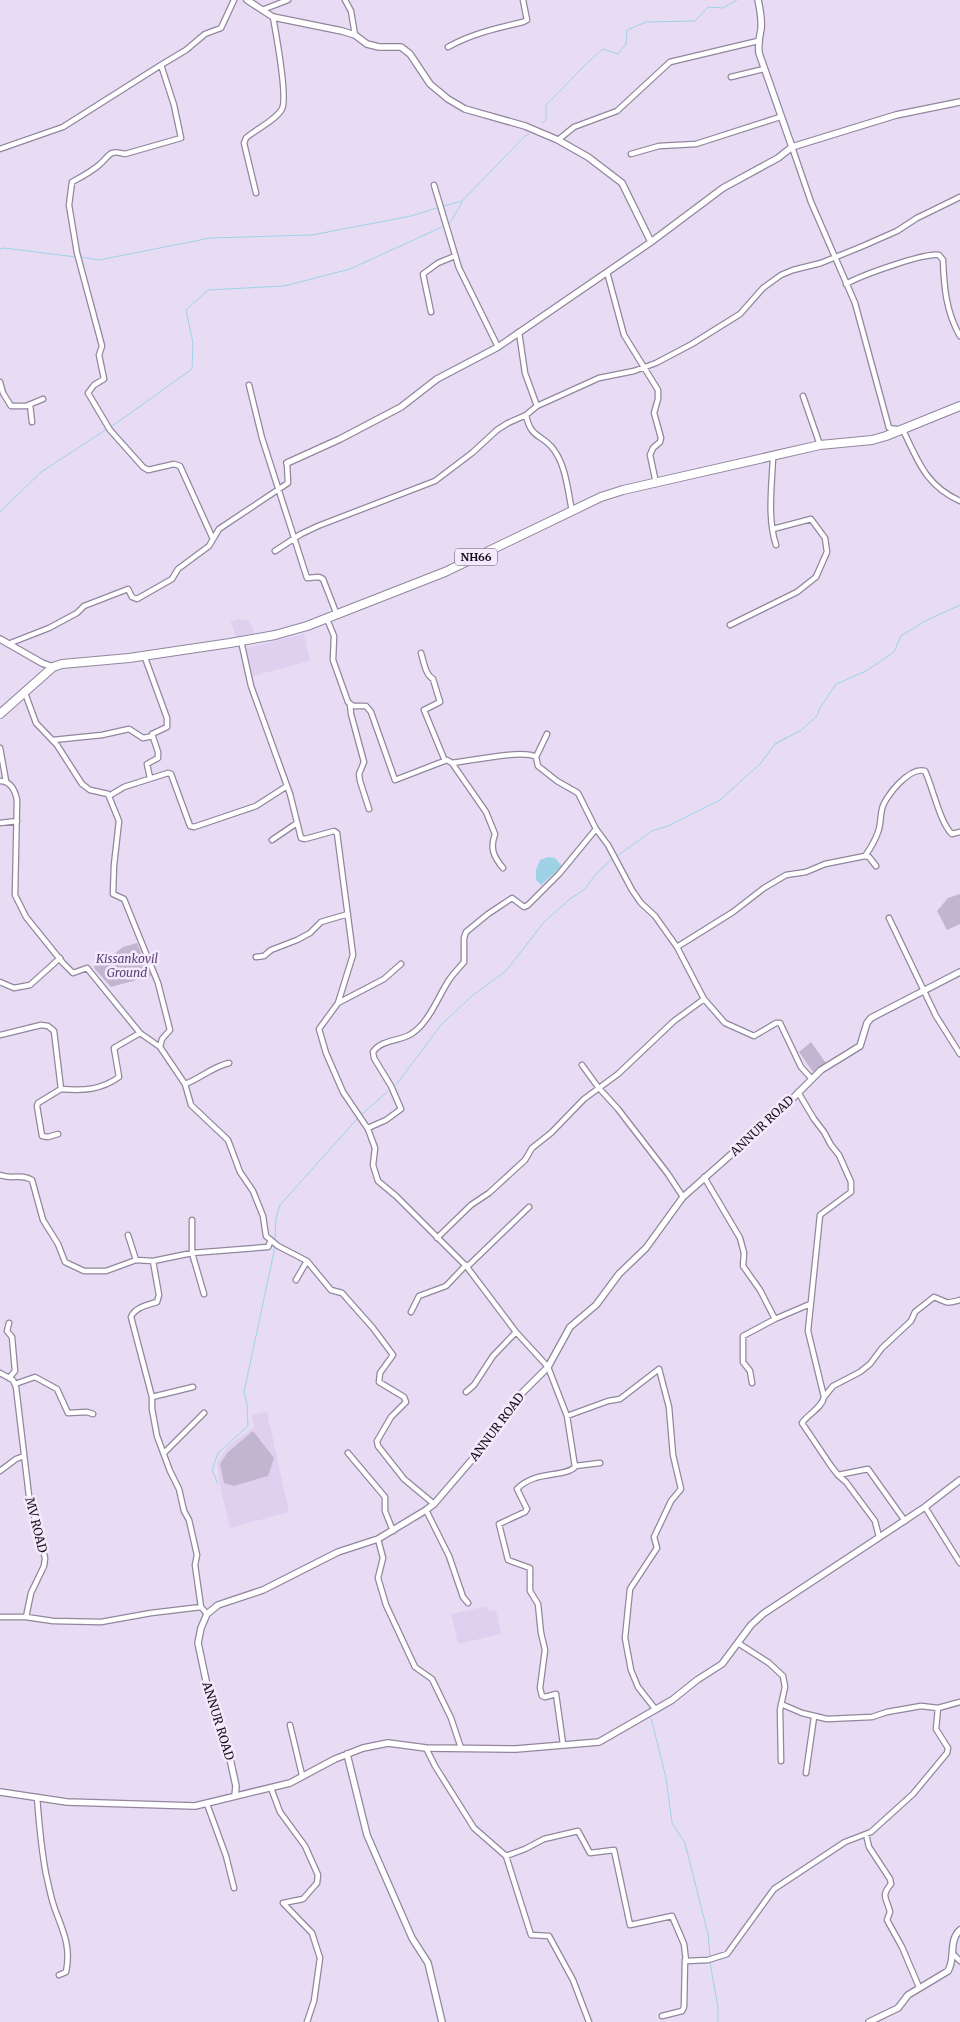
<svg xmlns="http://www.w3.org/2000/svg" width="960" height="2022" font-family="Merriweather,serif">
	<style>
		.built { fill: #e0d0f0 }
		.green { fill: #c2b5d0 }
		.water { fill: #9ed2e6 }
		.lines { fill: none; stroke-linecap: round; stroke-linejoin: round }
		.stream { stroke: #9ed2e6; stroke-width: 1 }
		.street-casing { stroke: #92869d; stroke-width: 7 }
		.secondary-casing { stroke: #92869d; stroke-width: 8 }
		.highway-casing { stroke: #92869d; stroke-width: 10 }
		.street { stroke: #fff; stroke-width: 4.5 }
		.secondary { stroke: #fff; stroke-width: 5.5 }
		.highway { stroke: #fff; stroke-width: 8 }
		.labels { text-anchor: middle; stroke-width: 5; stroke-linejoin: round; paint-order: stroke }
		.shield { fill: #f4eafe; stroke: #57515d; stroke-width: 1 }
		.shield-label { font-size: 11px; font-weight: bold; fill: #140f18 }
		.park-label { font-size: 12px; font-style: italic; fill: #5e4277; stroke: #f4eafe }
		.street-label { font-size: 12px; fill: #140f18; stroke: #f4eafe }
	</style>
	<rect width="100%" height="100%" fill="#e8dcf5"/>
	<path class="built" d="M238,619L250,621L255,634L236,638L233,627L230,622Z
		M304,634L310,661L253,676L246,648Z
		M267,1412L289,1512L230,1528L221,1491L217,1463L229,1445L254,1427L252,1415Z
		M487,1606L488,1611L496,1610L501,1634L458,1644L451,1614Z"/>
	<path class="green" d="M960,894V924L947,930L937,911L948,898Z
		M137,943L151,976L111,987L94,968L95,962L100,959H108L123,947Z
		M811,1042L826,1063L813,1072L799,1052Z
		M253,1431L274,1458L268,1476L234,1486L224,1483L220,1464L228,1452Z"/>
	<path class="water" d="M548,857L555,858L562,866L541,885L536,880V870L540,860Z"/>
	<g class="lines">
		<path class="stream" d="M542,123L546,120V105C565,87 582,66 603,49L618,54L626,44L627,30L646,22L695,21L708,7L723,8L737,0
			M444,206L462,201L525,136L529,134
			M450,223L462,202
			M0,249L4,248L76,257
			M80,257L99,260L210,238L312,235L411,216L437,208
			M111,427L192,369L193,343L186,310L208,290L284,286L350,269L442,227
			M0,512L41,472L107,429
			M786,738L800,731L817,716L820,708L836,684L866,671L894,652L901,636L925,621L960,605
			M617,856L652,831L668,826L720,800L761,763L775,744L786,738L775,744
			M396,1085L441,1025L473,995L506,971L544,922L570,899L585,889L595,875L611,860
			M361,1115L387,1092
			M275,1240L276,1218L280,1205L357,1119
			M218,1484L212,1470L218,1453L248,1426L247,1404L244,1392L275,1247
			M651,1718L666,1778L672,1823L685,1843L708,1934L710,1956
			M710,1962L718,2008V2022"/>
		<defs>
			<path id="street" d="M345,0L351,11L355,35
				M262,10L288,0
				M448,47C471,34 497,28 523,22L527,20L523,0
				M161,65L186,50L205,34L221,28L234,0
				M731,77L764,69
				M558,140L574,127L617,111L670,62L758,41
				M792,147L811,202L855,303L889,428L903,430C918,461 926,486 960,501
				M0,149L63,127L161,65L174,105L181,138L125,154C108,149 110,156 99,165C91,172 81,177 72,182L69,205L77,253L102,346L99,355L104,379L94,385L88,393L110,430L143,467L148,470L174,464L180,466L213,539
				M631,154L659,146L696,144L780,117
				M434,185L459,268L498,347
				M256,193L244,143L246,138C256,129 275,121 282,109C288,96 276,34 273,17
				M607,272L624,335L658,390V399L654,413L661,438L660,442L653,448L650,455L656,483
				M846,284C862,275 923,253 939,255L943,260C944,287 946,312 960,336
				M431,312L423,274L438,263L455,256
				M519,332L525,373L537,406L526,415C531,440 543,434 554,450C566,466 568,492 572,511
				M0,382L3,393L11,406H26L43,399
				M249,385L262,438L307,578L319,577L323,579L337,615
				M803,396L820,445
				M30,405L32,422
				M537,406L599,378L634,371L656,363L692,344L740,314L763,288L781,275L793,270L821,263L863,246L897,231L917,218L960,197
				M773,457C772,485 767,518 776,545
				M275,551L301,534L318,526L435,481L472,453L497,430L508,423L526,415
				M327,619L334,636L333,660L348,702L353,706H366L371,712L395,780L447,760L452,763C470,761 523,749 536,757L538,766L557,781L578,793L596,829L608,845L632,890L641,903L655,916L677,947L704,999L725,1023L754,1036L776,1023H780L801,1067L811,1078
				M730,625L797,592L816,577L827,552L825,538L811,519L773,529
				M241,641L251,686L290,794L301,838L305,839L334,831L337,833L353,955L338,1003L319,1029L326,1053L343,1092L368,1129L375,1148L373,1165L378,1181L396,1196L467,1267L516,1332L548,1367L567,1416L608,1401L620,1399L659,1369L669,1407L673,1455L681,1489L671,1501L654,1537L657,1548L630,1589L625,1638L631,1670L638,1687L656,1710
				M8,644L49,628L77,613L84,606L128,589L132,597L137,599L172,579L178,569L209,546L219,529L288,483L287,463
				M421,653C424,662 425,674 433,679L440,702L424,710L445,761
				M144,655L167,718V727L152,734L158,752V758L147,764L150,778
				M25,693L36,723L57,745L82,784L90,790L108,794L119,821L114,865L113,894L124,899L158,983L170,1030L162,1039L160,1047
				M350,704L351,714L364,762L359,774L360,781L369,809
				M53,740L102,735L129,729L143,738L153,736
				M0,748L6,781
				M536,757L547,734
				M452,763L486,812L495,834C490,848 493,856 503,868
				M0,781C10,781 15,790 17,800L15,895L26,917L63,963L73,973L87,968L140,1033L160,1047L185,1084L191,1105L228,1140L240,1172L253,1191L263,1216L266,1236L278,1246L307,1261L331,1290L342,1293L373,1328L393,1355L380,1373L379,1382L404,1397L406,1402L391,1417L377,1441L378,1446L404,1479L434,1504
				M109,796L124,787L168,773L171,774L190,826L194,827L256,806L287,786
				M0,823L17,821
				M272,840L297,823
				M865,856C870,849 875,841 878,832C881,825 880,817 882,809C885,796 910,766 925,771C933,788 940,823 952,834L960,832
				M889,918L936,1016L960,1054
				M677,947L733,912L764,888L786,875L806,872L825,864L865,856L869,857L876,866
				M256,957L264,956L271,950L297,940L310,933L321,922L348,914
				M0,982L14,988L30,985L60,958
				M338,1003L384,979L401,964
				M0,1035L41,1025L48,1026L54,1031L61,1089C83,1091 101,1090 119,1077L114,1048L140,1033
				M582,1065L598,1087L618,1109L668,1174L683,1197
				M185,1084C201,1078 212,1067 229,1063
				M798,1092L814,1119L824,1132L831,1145L839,1155L851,1182V1192L820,1215L808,1331L824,1397C822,1408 808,1414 802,1423L831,1466L838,1475L846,1482L875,1521L879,1537
				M368,1128L386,1120L401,1109L391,1086L374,1058L373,1052C382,1038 403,1042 414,1032C430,1020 438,997 449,980C453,974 459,968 464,962V938L466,932L488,914L512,898L524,907L528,905L559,874L596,829
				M58,1134L48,1137L42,1136L37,1106L38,1103L61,1089
				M0,1175C13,1180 21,1173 32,1180L43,1220L58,1244L65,1262L84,1271H106L136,1260L153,1261L159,1295L157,1302C148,1305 135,1307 131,1317L152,1397V1409L157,1436L170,1471L179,1489L184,1511L189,1520L197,1555L195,1565L201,1607
				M704,1177L740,1238L744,1253L743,1266L760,1290L775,1319
				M192,1220V1253L204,1294
				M128,1235L136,1260
				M437,1238L471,1205L489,1193L525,1160L532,1148L551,1133L584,1099L618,1074L674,1021L704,999
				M153,1261L192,1253L268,1247L271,1240
				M467,1267L529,1207
				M296,1280L307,1261
				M411,1312L419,1296L446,1286L466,1265
				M9,1323L7,1331L12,1337L15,1371L9,1378
				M0,1373L13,1380L16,1387L29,1496L45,1558L44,1566L31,1593L26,1617L53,1621L101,1622L151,1613L201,1607L207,1614
				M752,1383L750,1371L743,1362V1336L775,1319L810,1304
				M15,1384L35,1377L57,1389L68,1413L87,1412L93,1414
				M466,1392L474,1385L493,1356L516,1332
				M152,1397L193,1387
				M824,1397L833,1386L860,1372L870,1364L882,1348L911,1321L915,1312L934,1297C949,1303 944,1304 960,1300
				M164,1453L204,1413
				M348,1453L385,1497V1511L393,1531
				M575,1466L600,1463
				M0,1471L16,1459L24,1456
				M838,1475L868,1469L905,1521
				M925,1507L960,1563
				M426,1510L449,1556L463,1597L468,1603
				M378,1539L383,1558L378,1578L386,1605L415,1667L432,1679L451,1718L461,1748
				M0,1617H26
				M738,1643L769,1663L783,1676L785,1687L780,1710L781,1761
				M938,1708L960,1702
				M290,1725L302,1775
				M563,1744L556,1694L545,1697L542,1696L540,1688L545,1650L541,1633L538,1604L530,1591V1568L508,1560L499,1524L525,1512L527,1509L517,1489C535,1470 564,1478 575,1467L567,1416
				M426,1748L435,1766L474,1828L506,1856L531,1935L549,1936L573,1980L589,2022
				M806,1773L814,1717
				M271,1788L280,1812L305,1846L318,1875L317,1883L303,1899L283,1903L312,1933L320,1958L314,2001L307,2022
				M37,1797C39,1823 41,1848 46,1874C49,1886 51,1900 56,1912C64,1933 71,1948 66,1972L59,1975
				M207,1804L226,1856L234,1888
				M866,1834L869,1847L890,1879L891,1884C880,1897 887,1898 890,1912L887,1920L902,1947L919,1987
				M506,1856L525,1849L544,1839L578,1831L590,1853L614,1850L630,1925L672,1916L684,1944L686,1961L708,1960L727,1954L774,1889L845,1842L871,1832L913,1794L947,1753L948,1748L936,1729L938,1708L921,1706L887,1712L872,1717L827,1719L802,1713L781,1704
				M953,1954L960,1961
				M662,2016L682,2011L684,2007L685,1960"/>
			<path id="secondary" d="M247,0L273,17L342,31L355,35L367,44L379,47H401L410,54L430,84L448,99L465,109L525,126L558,140L588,157L622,183L651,242L723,188L778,158L792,147L896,115L960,102
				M758,0C760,9 762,19 761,29C759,38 758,44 759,53L792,147
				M287,463L340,439L401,407L437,379L498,347L651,242
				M0,639L42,663L53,667
				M347,1754L367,1835L412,1938L428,1963L442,2022
				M0,1792L67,1802L195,1806L290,1783L335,1759L363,1748L388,1743L426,1748L516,1749L599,1742L672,1700L697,1680L722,1664L751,1625L763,1614L925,1507L960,1480
				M235,1796L236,1786L225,1736L211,1704L198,1643L201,1628L207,1614L218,1605L263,1590L338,1552L378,1539L426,1510L434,1504L488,1441L515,1400L548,1367L570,1327L596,1305L619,1274L646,1248L683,1197L778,1113L821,1070L860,1046L867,1023L871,1018L960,972
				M869,2022L898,2008L908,1995L948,1971C956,1958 948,1941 960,1930"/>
			<path id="highway" d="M0,714L53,667L62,664L129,658L230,643L275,635L307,626L445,572L601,497L623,490L820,445L872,440L886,436L960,406"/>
		</defs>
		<use href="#street" class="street-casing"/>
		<use href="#secondary" class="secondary-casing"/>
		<use href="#highway" class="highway-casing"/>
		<use href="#street" class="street"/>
		<use href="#secondary" class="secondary"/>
		<use href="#highway" class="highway"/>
	</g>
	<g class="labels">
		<rect class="shield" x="455" y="548.5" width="42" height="17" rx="4"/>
		<g class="shield-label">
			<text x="476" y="561">NH66</text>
		</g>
		<g class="park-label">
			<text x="127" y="963">Kissankovil<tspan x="127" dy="14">Ground</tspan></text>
		</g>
		<g class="street-label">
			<text transform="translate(762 1126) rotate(-43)" y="4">ANNUR ROAD</text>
			<text transform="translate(497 1427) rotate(-53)" y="4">ANNUR ROAD</text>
			<text transform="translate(36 1525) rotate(76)" y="4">MV ROAD</text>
			<text transform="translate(218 1721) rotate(73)" y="4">ANNUR ROAD</text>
		</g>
	</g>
</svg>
